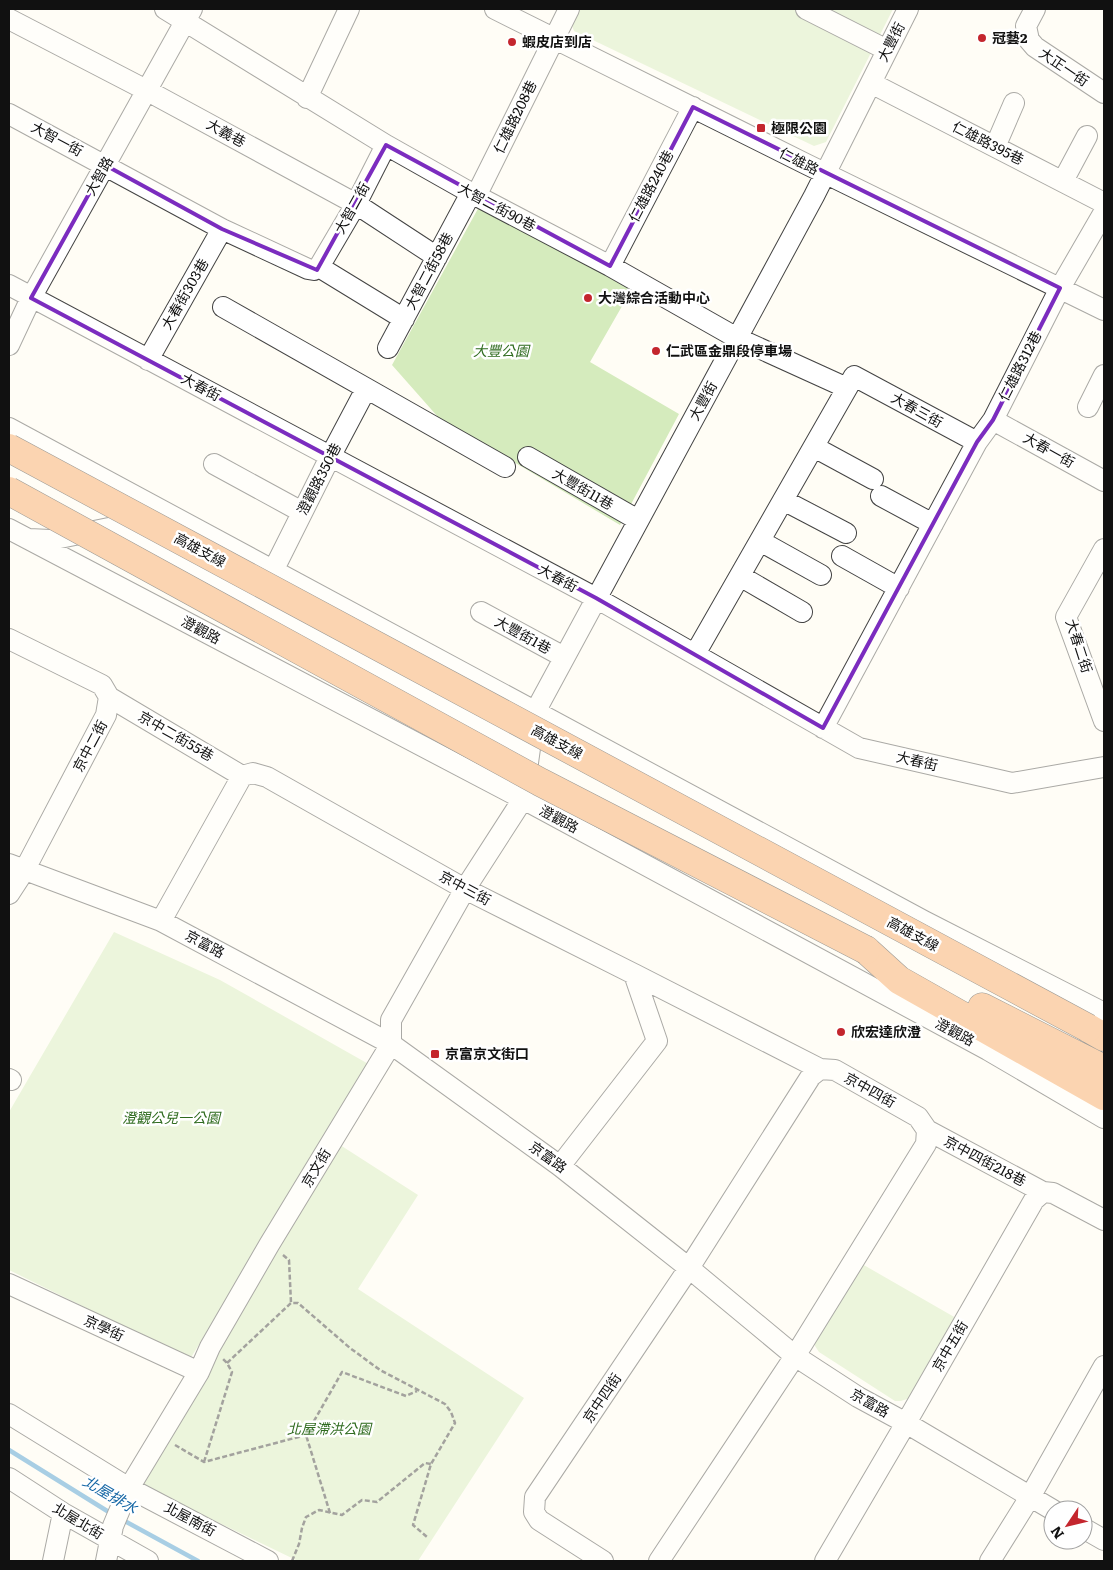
<svg xmlns="http://www.w3.org/2000/svg" width="1113" height="1570" font-family="Literata,'Noto Sans TC',serif">
	<style>
		.green { fill: #d5ebbd }
		.lines { fill: none; stroke-linecap: round; stroke-linejoin: round }
		.stream { stroke: #3f96cf; stroke-width: 4.5 }
		.minor-casing { stroke: #444; stroke-width: 22 }
		.highway-casing { stroke: #222; stroke-width: 29 }
		.path { stroke: #333; stroke-width: 2.5; stroke-dasharray: 5 2.5; stroke-linecap: butt }
		.minor { stroke: #fff; stroke-width: 20 }
		.highway { stroke: #f5a25d; stroke-width: 28 }
		.highway-bridge-casing { stroke: #222; stroke-width: 29; stroke-linecap: butt }
		.highway-bridge { stroke: #f5a25d; stroke-width: 28 }
		.marked { fill: none; stroke: #7b2cbf; stroke-width: 4; stroke-linejoin: round }
		.poi-dot { fill: #c4262e; stroke: #fff; stroke-width: 2 }
		.labels { text-anchor: middle; stroke-width: 5; stroke-linejoin: round; paint-order: stroke }
		.poi-label { font-size: 14px; font-weight: bold; fill: #111; stroke: #fff; text-anchor: start }
		.street-label { font-size: 14px; fill: #111; stroke: #fff }
		.park-label { font-size: 14px; font-style: italic; fill: #2f6b1f; stroke: #fff }
		.water-label { font-size: 15px; font-style: italic; fill: #1768a6; stroke: #fff }
	</style>
	<rect width="100%" height="100%" fill="#fffdf5"/>
	<path class="green" d="M576,9H893L826,142L814,146L574,31L570,20Z
		M480,205L633,287L590,362L679,414L620,525L438,417L392,365Z
		M114,932L220,980L372,1066L190,1359L9,1270V1112Z
		M337,1143L418,1195L358,1289L524,1398L418,1561H298L143,1486Z
		M862,1264L956,1318L910,1398L901,1401H895L819,1352L815,1346V1338Z"/>
	<g class="lines">
		<path class="stream" d="M9,1450L112,1514
			M121,1519L198,1561"/>
		<defs>
			<path id="minor" d="M495,9L806,164L1104,310
				M806,9L887,50
				M1035,9L1026,26L1029,40L1035,47L1104,93
				M9,19L146,90L356,204L437,257
				M871,83L1104,203
				M307,98L349,9
				M9,114L222,229L308,269L314,270L319,267L356,204L386,145L165,9
				M386,145L471,193L610,266L737,338L847,388
				M995,147L1014,103
				M1063,181L1087,136
				M476,196L569,9
				M610,266L693,107
				M319,267L404,319
				M9,285L596,598L859,748L1012,783L1104,767
				M223,307L505,467
				M9,345L31,298L192,9
				M388,348L471,193
				M148,360L222,229
				M1088,407L1104,375
				M993,420L1104,481
				M9,428L924,921L1104,1013
				M977,442L993,420L1060,288L1104,212
				M814,447L873,479
				M528,457L638,520
				M214,464L302,512
				M881,496L933,524
				M783,500L846,533
				M9,529L523,799L988,1050L1104,1118
				M29,539L50,540L109,528L125,532L529,751
				M760,541L821,575
				M1104,549L1066,617L1104,721
				M842,556L899,588
				M273,571L330,457L366,389
				M740,576L802,612
				M481,612L564,657
				M9,639L102,685L109,697L106,715L24,871L9,894
				M695,654L854,376L977,442L823,728
				M109,697L242,776
				M9,864L161,921L391,1044L560,1166L689,1268L795,1356L858,1397L906,1423L1053,1510
				M161,921L242,776L253,773L267,777L465,889L634,974L657,1041L560,1166
				M634,974L820,1069
				M9,1079L11,1080
				M927,1130L1043,1192
				M9,1284L199,1372
				M9,1414L129,1488L268,1561
				M9,1478L63,1513L148,1561
				M1083,1528L1104,1540
				M53,1561L63,1513
				M106,1561L113,1526L129,1488L199,1372L210,1347L269,1245L391,1044V1020L465,889L523,799L535,712L814,196L908,9
				M603,1561L539,1520L534,1512L535,1497L689,1268L811,1076L820,1069L835,1070L918,1117L927,1130L926,1144L795,1356L659,1561
				M825,1561L906,1423L1034,1200L1043,1192L1053,1193L1104,1220
				M990,1561L1030,1497L1104,1366"/>
			<path id="highway" d="M866,950L899,980L1104,1096
				M982,1007L1104,1069
				M1088,1028L1104,1037"/>
		</defs>
		<use href="#minor" class="minor-casing"/>
		<use href="#highway" class="highway-casing"/>
		<path class="path" d="M283,1255L289,1260L291,1303
			M227,1363L291,1303H298L350,1348L380,1370L445,1404L451,1412L455,1423L431,1464L413,1525L427,1537
			M175,1445L204,1462L306,1435
			M204,1462L232,1372L227,1363L222,1358
			M330,1513L306,1435L342,1372L406,1396L417,1391
			M292,1561L299,1544L302,1528L306,1517L319,1510L342,1515L362,1500L377,1502L425,1463L431,1464"/>
		<use href="#minor" class="minor"/>
		<use href="#highway" class="highway"/>
		<defs>
			<path id="highway-bridge" d="M9,448L1088,1028
				M9,491L540,782L866,950"/>
		</defs>
		<use href="#highway-bridge" class="highway-bridge-casing"/>
		<use href="#highway-bridge" class="highway-bridge"/>
	</g>
	<path d="M0 0H1113V1570H0ZM693,107L1060,288L993,420L977,442L823,728L596,598L31,298L105,165L222,229L317,270L386,145L610,266Z" fill="#fffdf5" fill-opacity=".55" fill-rule="evenodd"/>
	<path class="marked" d="M693,107L1060,288L993,420L977,442L823,728L596,598L31,298L105,165L222,229L317,270L386,145L610,266Z"/>
	<g class="poi-dot">
		<circle cx="982" cy="38" r="5"/>
		<circle cx="512" cy="42" r="5"/>
		<rect x="756" y="123" width="10" height="10" rx="2.5"/>
		<circle cx="588" cy="298" r="5"/>
		<circle cx="656" cy="351" r="5"/>
		<circle cx="841" cy="1032" r="5"/>
		<rect x="430" y="1049" width="10" height="10" rx="2.5"/>
	</g>
	<g class="labels">
		<g class="poi-label">
			<text x="992" y="43">冠藝2</text>
			<text x="522" y="47">蝦皮店到店</text>
			<text x="771" y="133">極限公園</text>
			<text x="598" y="303">大灣綜合活動中心</text>
			<text x="666" y="356">仁武區金鼎段停車場</text>
			<text x="851" y="1037">欣宏達欣澄</text>
			<text x="445" y="1059">京富京文街口</text>
		</g>
		<g class="street-label">
			<text transform="translate(891 42) rotate(-63)" y="5">大豐街</text>
			<text transform="translate(1064 67) rotate(34)" y="5">大正一街</text>
			<text transform="translate(515 117) rotate(-64)" y="5">仁雄路208巷</text>
			<text transform="translate(226 133) rotate(29)" y="5">大義巷</text>
			<text transform="translate(57 139) rotate(28)" y="5">大智一街</text>
			<text transform="translate(988 143) rotate(27)" y="5">仁雄路395巷</text>
			<text transform="translate(799 161) rotate(27)" y="5">仁雄路</text>
			<text transform="translate(99 176) rotate(-61)" y="5">大智路</text>
			<text transform="translate(651 186) rotate(-62)" y="5">仁雄路240巷</text>
			<text transform="translate(497 207) rotate(28)" y="5">大智二街90巷</text>
			<text transform="translate(352 208) rotate(-61)" y="5">大智二街</text>
			<text transform="translate(429 271) rotate(-62)" y="5">大智二街58巷</text>
			<text transform="translate(185 294) rotate(-60)" y="5">大春街303巷</text>
			<text transform="translate(1020 366) rotate(-63)" y="5">仁雄路312巷</text>
			<text transform="translate(201 387) rotate(28)" y="5">大春街</text>
			<text transform="translate(703 401) rotate(-61)" y="5">大豐街</text>
			<text transform="translate(917 410) rotate(29)" y="5">大春三街</text>
			<text transform="translate(1049 450) rotate(29)" y="5">大春一街</text>
			<text transform="translate(319 479) rotate(-63)" y="5">澄觀路350巷</text>
			<text transform="translate(583 489) rotate(30)" y="5">大豐街11巷</text>
			<text transform="translate(200 550) rotate(28)" y="5">高雄支線</text>
			<text transform="translate(558 578) rotate(28)" y="5">大春街</text>
			<text transform="translate(201 630) rotate(28)" y="5">澄觀路</text>
			<text transform="translate(523 635) rotate(29)" y="5">大豐街1巷</text>
			<text transform="translate(1079 646) rotate(72)" y="5">大春二街</text>
			<text transform="translate(176 736) rotate(30)" y="5">京中二街55巷</text>
			<text transform="translate(557 742) rotate(28)" y="5">高雄支線</text>
			<text transform="translate(90 746) rotate(-62)" y="5">京中二街</text>
			<text transform="translate(917 761) rotate(13)" y="5">大春街</text>
			<text transform="translate(559 819) rotate(28)" y="5">澄觀路</text>
			<text transform="translate(465 888) rotate(28)" y="5">京中三街</text>
			<text transform="translate(913 934) rotate(28)" y="5">高雄支線</text>
			<text transform="translate(205 944) rotate(28)" y="5">京富路</text>
			<text transform="translate(955 1032) rotate(28)" y="5">澄觀路</text>
			<text transform="translate(870 1090) rotate(29)" y="5">京中四街</text>
			<text transform="translate(548 1157) rotate(36)" y="5">京富路</text>
			<text transform="translate(985 1161) rotate(28)" y="5">京中四街218巷</text>
			<text transform="translate(316 1168) rotate(-59)" y="5">京文街</text>
			<text transform="translate(104 1328) rotate(25)" y="5">京學街</text>
			<text transform="translate(950 1346) rotate(-60)" y="5">京中五街</text>
			<text transform="translate(602 1398) rotate(-56)" y="5">京中四街</text>
			<text transform="translate(870 1403) rotate(30)" y="5">京富路</text>
			<text transform="translate(190 1519) rotate(28)" y="5">北屋南街</text>
			<text transform="translate(78 1521) rotate(31)" y="5">北屋北街</text>
		</g>
		<g class="park-label">
			<text x="501" y="356">大豐公園</text>
			<text x="171" y="1123">澄觀公兒一公園</text>
			<text x="329" y="1434">北屋滯洪公園</text>
		</g>
		<g class="water-label">
			<text transform="translate(110 1495) rotate(30)" y="5">北屋排水</text>
		</g>
	</g>
	<rect width="1113" height="1570" fill="none" stroke="#111111" stroke-width="20"/>
	<g transform="translate(1068 1525) rotate(235)"><circle r="24" fill="#ffffff" stroke="#a0a0a0"/>
	<path d="M0-4L9 19L0 12L-9 19Z" fill="#c4262e"/>
	<text y="-8" font-size="14" font-weight="bold" text-anchor="middle" fill="#111111">N</text>
	</g>
</svg>
